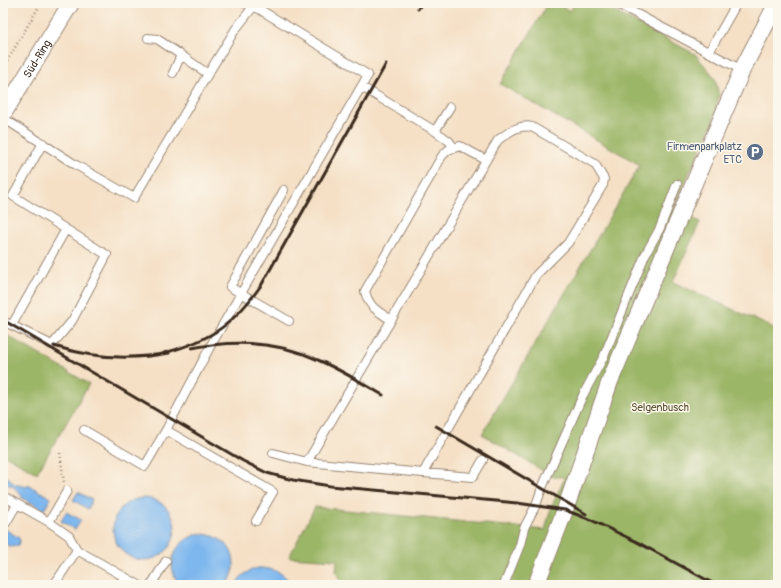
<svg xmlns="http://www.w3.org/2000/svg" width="781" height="588" font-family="Pangolin,sans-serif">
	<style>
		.forest { fill: #9cb667; stroke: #6c7042 }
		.water { fill: #7eb7ee; stroke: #5c7086 }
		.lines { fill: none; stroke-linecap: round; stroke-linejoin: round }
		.lane-casing { stroke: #988572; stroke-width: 10 }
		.street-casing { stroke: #988572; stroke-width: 18 }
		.path { stroke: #988572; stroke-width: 2.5; stroke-dasharray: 1 3; stroke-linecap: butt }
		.lane { stroke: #fff; stroke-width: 8 }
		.street { stroke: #fff; stroke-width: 16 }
		.rail { stroke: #3b2a1e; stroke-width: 3 }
		.labels { text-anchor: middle; stroke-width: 3; stroke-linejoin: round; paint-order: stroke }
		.street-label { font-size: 11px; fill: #3b2a1e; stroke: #fbf7ec }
		.service-label { font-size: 11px; fill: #4e5e75; stroke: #fbf7ec; text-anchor: end }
		.park-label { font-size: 11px; fill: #5e5434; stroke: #fbf7ec }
	</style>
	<rect width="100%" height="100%" fill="#fbf7ec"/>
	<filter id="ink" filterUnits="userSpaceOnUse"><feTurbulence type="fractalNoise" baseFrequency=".025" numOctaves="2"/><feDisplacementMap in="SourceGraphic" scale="8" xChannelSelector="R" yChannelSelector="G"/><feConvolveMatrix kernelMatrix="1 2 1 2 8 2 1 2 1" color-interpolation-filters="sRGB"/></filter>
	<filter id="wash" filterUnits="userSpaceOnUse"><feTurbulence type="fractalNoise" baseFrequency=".012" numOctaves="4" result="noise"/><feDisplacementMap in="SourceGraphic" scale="16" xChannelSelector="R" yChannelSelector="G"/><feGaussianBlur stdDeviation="0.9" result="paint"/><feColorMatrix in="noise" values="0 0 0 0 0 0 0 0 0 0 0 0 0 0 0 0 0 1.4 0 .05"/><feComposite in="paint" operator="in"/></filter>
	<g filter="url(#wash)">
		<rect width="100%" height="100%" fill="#f5e0c6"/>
		<path class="forest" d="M548,3H557L570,11L575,3H598L695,54L715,78L719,95L713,123L672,210L700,222L673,282L778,330V585H343L336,572L337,560L289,557L315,507L545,530L551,508L565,477H553L482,434L640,165L500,84Z
			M3,333L89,384L37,473L3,454Z"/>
		<path class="water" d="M3,475L10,479L14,484L27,487L28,485L51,498L44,510L21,497L22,496L13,486L3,483Z
			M78,492L92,500L88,509L73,500Z
			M113 529a31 31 0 1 1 62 0a31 31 0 1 1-62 0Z
			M66,512L81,520L75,530L61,521Z
			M3,528L19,538L20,541L17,546L11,547L3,542Z
			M198,534C228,533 244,560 227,585H180C163,564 175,541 198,534Z
			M258,568C273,568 284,572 291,585H235C241,575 248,571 258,568Z"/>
	</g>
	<g filter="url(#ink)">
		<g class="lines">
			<defs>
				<path id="lane" d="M244,3L254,6L368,75L211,345L166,430L273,492L256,521
					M616,3L742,70
					M148,38L157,39L181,55
					M709,52L737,3
					M208,74L235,30L256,3
					M362,87L435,131L450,107
					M3,118L76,165L134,198L208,74L181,55L173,73
					M435,131L449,141L454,148
					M284,190L230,287L289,321
					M391,320C378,311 369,308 365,291L442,156L448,150L460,146L486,160
					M3,321L52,345L72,321L107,255L13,196L43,143
					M12,325L66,229
					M84,430L145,466L166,430
					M273,453L307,462L423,473
					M307,462L498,140C509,132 519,124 532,127L595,164L604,179L603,185L568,243L536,275L423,473L473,477L483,460
					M3,496L49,522L69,536L77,550L139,585
					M49,522L67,491
					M6,523L17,504
					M54,585L77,550
					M119,585L124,577
					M151,585L166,561
					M504,585L520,545L524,528L536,505L542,488L583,395L604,356L645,255L660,228L677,184"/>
				<g id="street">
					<path id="s1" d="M3,114L71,3"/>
					<path d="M536,585L565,510L610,381L742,70L777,3"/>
				</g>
			</defs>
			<use href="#lane" class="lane-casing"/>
			<use href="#street" class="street-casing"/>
			<path class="path" d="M3,68L41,3
				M60,453L64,483"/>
			<use href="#lane" class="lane"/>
			<use href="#street" class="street"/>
			<path class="rail" d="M418,9L422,3
				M3,320L243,461L267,473L293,480L330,486L517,503L565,510L591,520L637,542L716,585
				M54,346C91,358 131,360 169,353
				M192,348C234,340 279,342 318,360C341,370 362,383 383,395
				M164,353C212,340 234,324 262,284L386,64
				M436,426L586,514"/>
		</g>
	</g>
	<defs>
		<symbol id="parking-disc" viewBox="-11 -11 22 22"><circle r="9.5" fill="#5c6f8a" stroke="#fbf7ec"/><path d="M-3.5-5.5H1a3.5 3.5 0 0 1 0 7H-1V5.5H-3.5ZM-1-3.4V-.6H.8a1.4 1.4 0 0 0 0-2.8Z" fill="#fff"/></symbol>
	</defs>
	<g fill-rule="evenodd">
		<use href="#parking-disc" x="745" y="142" width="20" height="20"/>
	</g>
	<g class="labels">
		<g class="street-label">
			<text dy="4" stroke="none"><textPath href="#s1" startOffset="65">Süd-Ring</textPath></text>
		</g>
		<g class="service-label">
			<text x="742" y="150">Firmenparkplatz<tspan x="742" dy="13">ETC</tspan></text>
		</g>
		<g class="park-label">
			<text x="660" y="411">Selgenbusch</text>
		</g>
	</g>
	<rect width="781" height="588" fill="none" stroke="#fbf7ec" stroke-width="16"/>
</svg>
